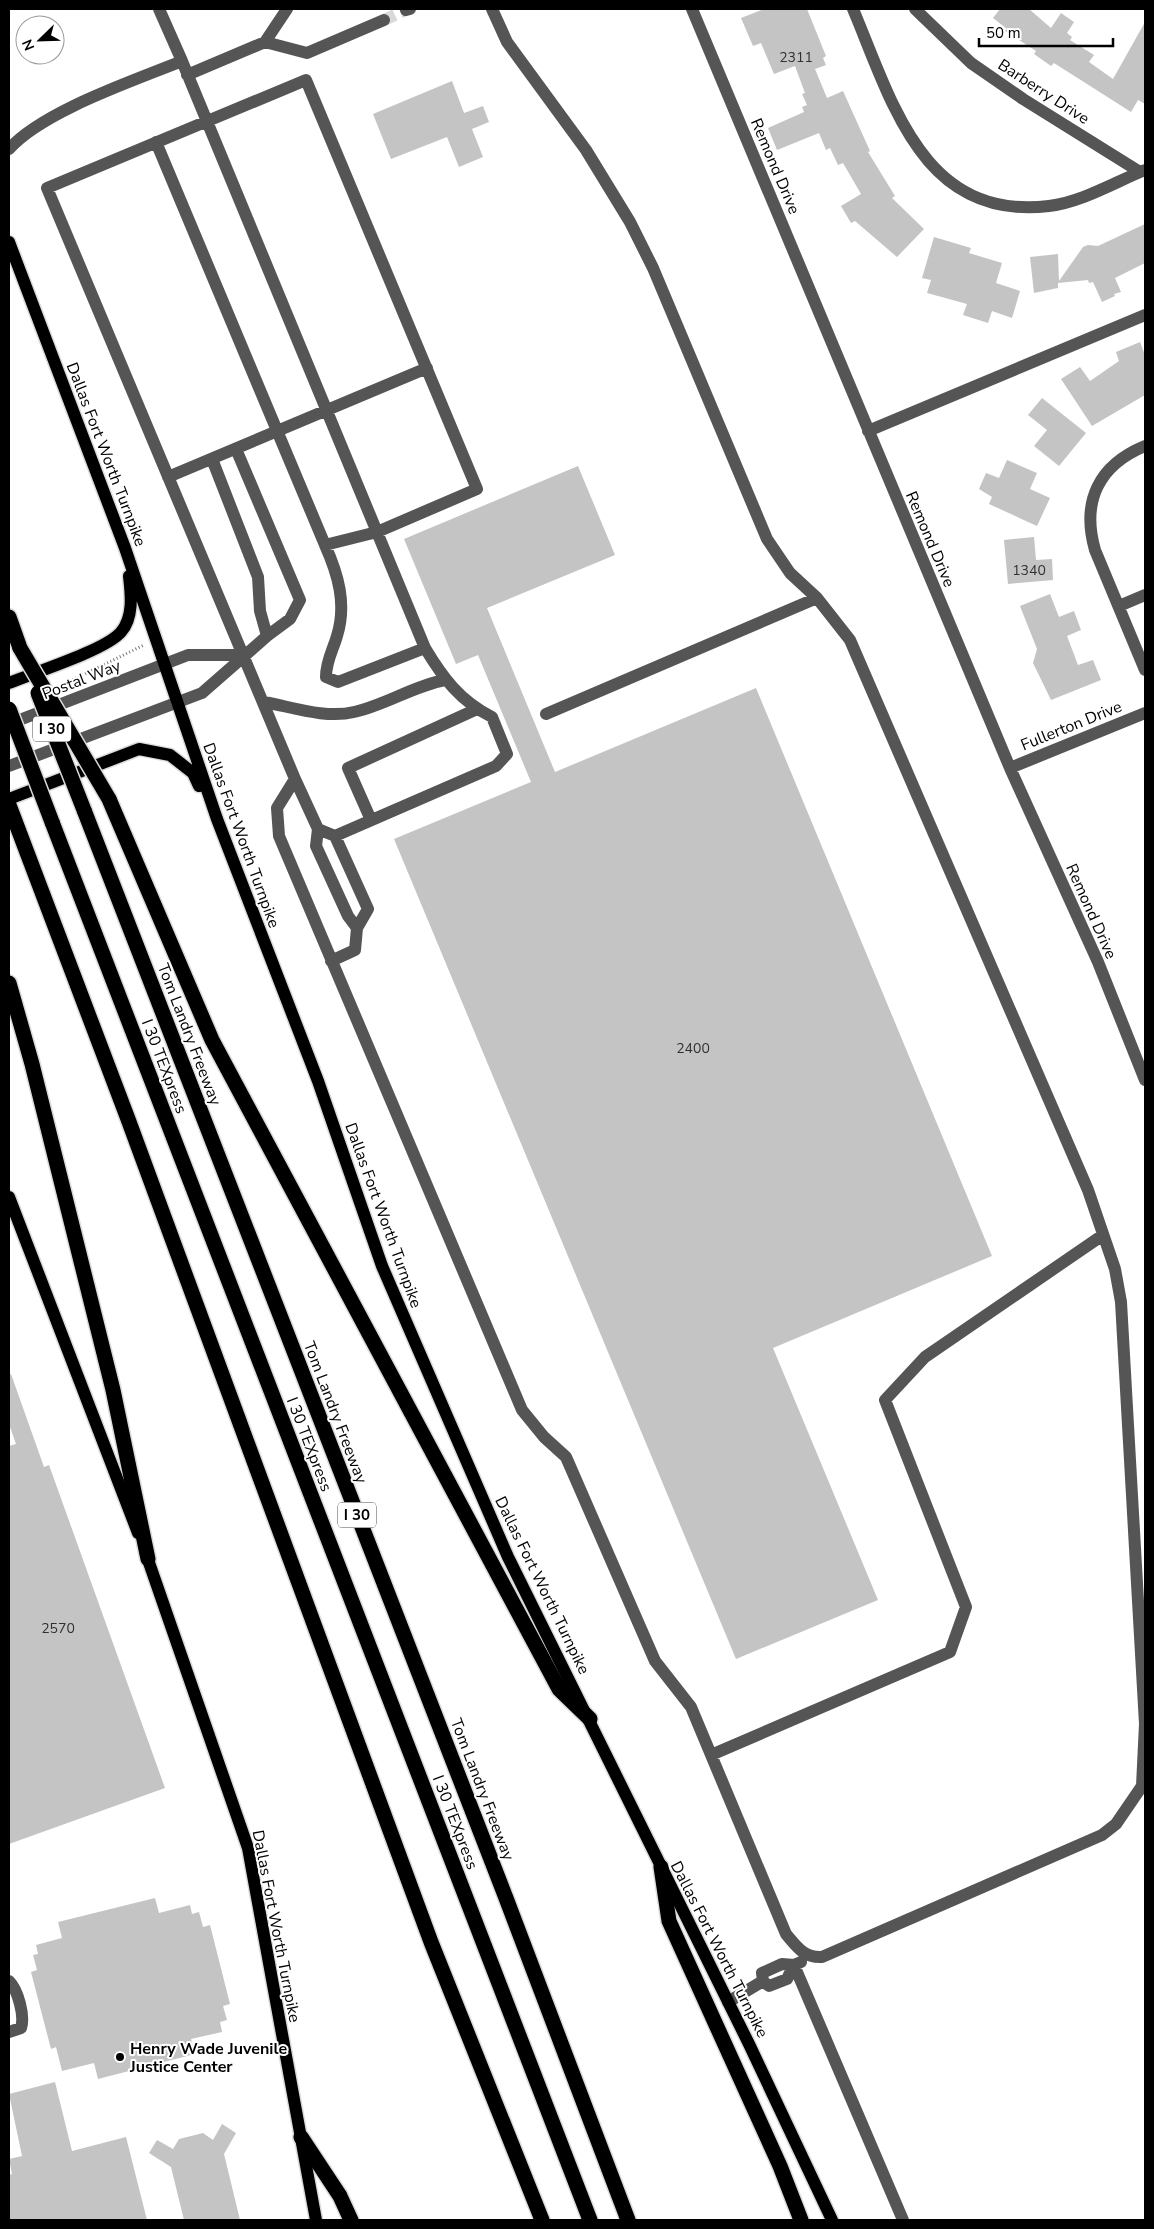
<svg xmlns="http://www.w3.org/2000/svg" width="1154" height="2229" font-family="'Nunito Sans',sans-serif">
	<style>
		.building { fill: #c4c4c4 }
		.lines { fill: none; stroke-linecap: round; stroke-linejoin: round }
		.minor-tunnel { stroke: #d9d9d9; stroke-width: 12; stroke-dasharray: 12 6; stroke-linecap: butt }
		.major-casing { stroke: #dbdbdb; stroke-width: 15 }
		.highway-casing { stroke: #dbdbdb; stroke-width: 18 }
		.path { stroke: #777; stroke-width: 3; stroke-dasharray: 1 2.5; stroke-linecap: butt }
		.minor { stroke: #555; stroke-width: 12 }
		.major { stroke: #000; stroke-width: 12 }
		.highway { stroke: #000; stroke-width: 15 }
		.highway-bridge-casing { stroke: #dbdbdb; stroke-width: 18; stroke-linecap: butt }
		.highway-bridge { stroke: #000; stroke-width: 15 }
		.poi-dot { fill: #000; stroke: #fff; stroke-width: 2 }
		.labels { text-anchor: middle; stroke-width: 4; stroke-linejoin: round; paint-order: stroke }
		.number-label { font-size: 14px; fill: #313131 }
		.shield { fill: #fff; stroke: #4c4c4c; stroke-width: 1 }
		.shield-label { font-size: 15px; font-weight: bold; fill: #000 }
		.street-label { font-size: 16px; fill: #000; stroke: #fff }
		.poi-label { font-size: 16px; font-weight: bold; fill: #000; stroke: #fff; text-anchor: start }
	</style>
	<rect width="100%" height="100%" fill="#fff"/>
	<path class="building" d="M764,9H807L826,56L823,58L826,65L815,69L827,98L843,91L870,151L868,152L895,196L892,198L924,229L897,257L855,221L851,223L841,206L861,194L843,163L838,165L830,148L826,150L819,133L777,150L768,128L804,112L802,107L807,105L802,94L805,93L795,66L774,74L761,43L753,46L741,18Z
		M1000,9H1029L1051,28L1061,13L1074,22L1067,33L1072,37L1070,40L1094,55L1089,62L1113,79L1145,22V104L1138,100L1131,112L1054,63L1051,66L1034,54L1036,51L1005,31L1007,29L993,18Z
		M452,81L464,113L483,106L489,122L472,129L483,157L459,167L447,137L391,159L373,114Z
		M1145,224V263L1115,278L1121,292L1114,294L1115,296L1102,302L1093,282L1089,283L1088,280L1058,283V288L1034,293L1030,257L1058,254L1059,281L1083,247L1088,245L1098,246Z
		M934,237L971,248L969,253L1002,263L996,283L1020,291L1012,318L992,311L988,323L963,315L967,304L927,293L931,280L922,278Z
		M1140,342L1145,355V395L1092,426L1061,379L1080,367L1090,381L1119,361L1116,352Z
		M1042,398L1086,433L1059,466L1034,446L1047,430L1028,415Z
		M1007,460L1037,473L1030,489L1050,498L1037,526L989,504L992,497L979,489L986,473L999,478Z
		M578,466L615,555L487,608L555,772L756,688L992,1256L773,1348L878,1600L736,1659L394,839L531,782L478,655L456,664L404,539Z
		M1034,537L1036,560L1052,559L1053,580L1008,584L1004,540Z
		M1050,594L1059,617L1074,611L1081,630L1067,636L1078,665L1093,660L1101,680L1051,700L1033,663L1037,649L1020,606Z
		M11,1374L44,1467L49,1465L165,1788L9,1844V1446L16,1444L9,1424V1375Z
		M155,1898L159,1913L190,1905L192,1914L199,1912L203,1927L210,1925L230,2004L223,2006L227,2020L220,2022L222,2032L191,2039L195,2054L98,2079L94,2063L62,2071L56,2047L51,2049L31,1972L37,1970L33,1955L38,1954L36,1945L62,1938L58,1922Z
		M55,2082L72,2151L126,2137L147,2220H9V2175L12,2174L9,2159L22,2156L9,2094Z
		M222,2124L236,2133L224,2154L240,2220H184L171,2167L149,2153L157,2140L173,2149L179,2139L203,2133L213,2140Z"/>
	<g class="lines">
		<path class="minor-tunnel" d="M384,20L406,10"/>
		<defs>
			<path id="major" d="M9,242L125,548L217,819L318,1081L382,1266L508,1557L749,2044L832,2220
				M9,683C33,673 106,650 121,632C134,617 131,594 129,576
				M9,799L139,749L170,755L193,773L199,786
				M9,1197L138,1533
				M145,1551L248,1848L316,2220"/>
			<path id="highway" d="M9,617L20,648
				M109,799L212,1040L559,1689L590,1719
				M9,805L128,1119L431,1942L542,2220
				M84,810L506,1898L628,2220
				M52,822L590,2220
				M9,983L32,1064L113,1390L148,1559
				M661,1867L669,1921L780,2166L801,2220
				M301,2137L340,2196L351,2220"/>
		</defs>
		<use href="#major" class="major-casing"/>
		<use href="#highway" class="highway-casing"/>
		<path class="path" d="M60,686L144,645"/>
		<path class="minor" d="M159,9L182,61
			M692,9L1010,768L1098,962L1145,1080
			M853,9C892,101 922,221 1049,206C1082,202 1115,182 1145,170
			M915,9L971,63L1023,99L1140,172
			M406,10L410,9
			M265,42L287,9
			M187,75L265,42L307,53L384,20
			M156,142L325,545L377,532L477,489L306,80L47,188L295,779L277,808L279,836L522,1410L544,1437L566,1457L655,1661L691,1707L786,1934C797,1947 804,1958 822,1957L1102,1835L1116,1824L1142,1786L1145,1724L1121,1302L1115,1269L1088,1190L850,640L817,598L790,573L767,539L653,268L630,222L586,150L507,42L492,9
			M9,149C43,111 133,81 182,61L425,648L338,682L326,677C326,661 333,650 337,636C347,604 338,574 325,545
			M868,431L1145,315
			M1145,446C1099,465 1081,501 1095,550L1145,670
			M212,459L258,577L260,611L267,636
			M168,477L427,368
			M1119,606L1145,595
			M264,702C292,707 326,719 354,712C386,705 413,686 445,680
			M546,714L817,598
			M9,724L188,655H244
			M9,766L202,693L267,636L290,619L300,600L236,449
			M1010,768L1145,713
			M295,779L318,829L316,846L348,916L357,928L368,909L335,836L318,829
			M371,820L348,768L477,709
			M335,836L496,766L507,754L492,717C460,701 443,678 425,648
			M331,961L355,950L357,928
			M711,1755L950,1652L966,1607L885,1400L925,1357L1103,1235
			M794,1965L903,2220
			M794,1965L787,1979L769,1986L763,1981L762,1973L782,1964L794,1965L801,1962
			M9,1981C18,1990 25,2016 21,2028L9,2032
			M728,2002L763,1981"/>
		<use href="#major" class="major"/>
		<use href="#highway" class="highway"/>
		<defs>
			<path id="highway-bridge" d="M20,648L109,799
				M38,693L84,810
				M9,709L52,822"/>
		</defs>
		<use href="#highway-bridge" class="highway-bridge-casing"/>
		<use href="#highway-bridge" class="highway-bridge"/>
	</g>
	<circle class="poi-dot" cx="120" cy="2057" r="5"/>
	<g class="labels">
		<g class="number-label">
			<text x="796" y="62">2311</text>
			<text x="1029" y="575">1340</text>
			<text x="693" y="1053">2400</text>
			<text x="58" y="1633">2570</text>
		</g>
		<g class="shield">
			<rect x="33" y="716.5" width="38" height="25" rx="4"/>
			<rect x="338" y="1502.5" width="38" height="25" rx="4"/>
		</g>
		<g class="shield-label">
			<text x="52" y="734">I 30</text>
			<text x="357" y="1520">I 30</text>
		</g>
		<g class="street-label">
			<text transform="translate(1044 91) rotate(33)" y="6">Barberry Drive</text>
			<text transform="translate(776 166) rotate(67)" y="6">Remond Drive</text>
			<text transform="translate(107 454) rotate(69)" y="6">Dallas Fort Worth Turnpike</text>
			<text transform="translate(931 539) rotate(67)" y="6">Remond Drive</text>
			<text transform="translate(81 679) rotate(-21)" y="6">Postal Way</text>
			<text transform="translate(1071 725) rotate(-22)" y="6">Fullerton Drive</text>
			<text transform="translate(242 835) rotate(70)" y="6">Dallas Fort Worth Turnpike</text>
			<text transform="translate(1092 911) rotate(66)" y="6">Remond Drive</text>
			<text transform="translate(190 1034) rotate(69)" y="6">Tom Landry Freeway</text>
			<text transform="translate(165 1066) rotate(69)" y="6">I 30 TEXpress</text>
			<text transform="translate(384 1215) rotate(70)" y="6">Dallas Fort Worth Turnpike</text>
			<text transform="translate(336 1412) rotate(69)" y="6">Tom Landry Freeway</text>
			<text transform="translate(310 1444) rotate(69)" y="6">I 30 TEXpress</text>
			<text transform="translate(543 1585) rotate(64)" y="6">Dallas Fort Worth Turnpike</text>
			<text transform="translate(483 1789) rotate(69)" y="6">Tom Landry Freeway</text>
			<text transform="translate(456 1822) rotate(69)" y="6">I 30 TEXpress</text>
			<text transform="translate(277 1926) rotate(79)" y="6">Dallas Fort Worth Turnpike</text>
			<text transform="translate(720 1949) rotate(63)" y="6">Dallas Fort Worth Turnpike</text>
		</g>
		<g class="poi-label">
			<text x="130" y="2054">Henry Wade Juvenile<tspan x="130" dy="18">Justice Center</tspan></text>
		</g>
	</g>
	<rect width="1154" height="2229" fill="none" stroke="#000000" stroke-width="20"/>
	<g transform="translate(40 40) rotate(247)"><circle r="24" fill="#ffffff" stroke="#999999"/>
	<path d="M0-4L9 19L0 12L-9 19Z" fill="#000000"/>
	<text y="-8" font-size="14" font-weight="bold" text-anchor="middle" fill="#000000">N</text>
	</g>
	<path d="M979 38v8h134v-8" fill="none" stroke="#000000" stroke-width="2.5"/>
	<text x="986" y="38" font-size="15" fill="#000000" stroke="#ffffff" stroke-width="4" paint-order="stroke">50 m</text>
</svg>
